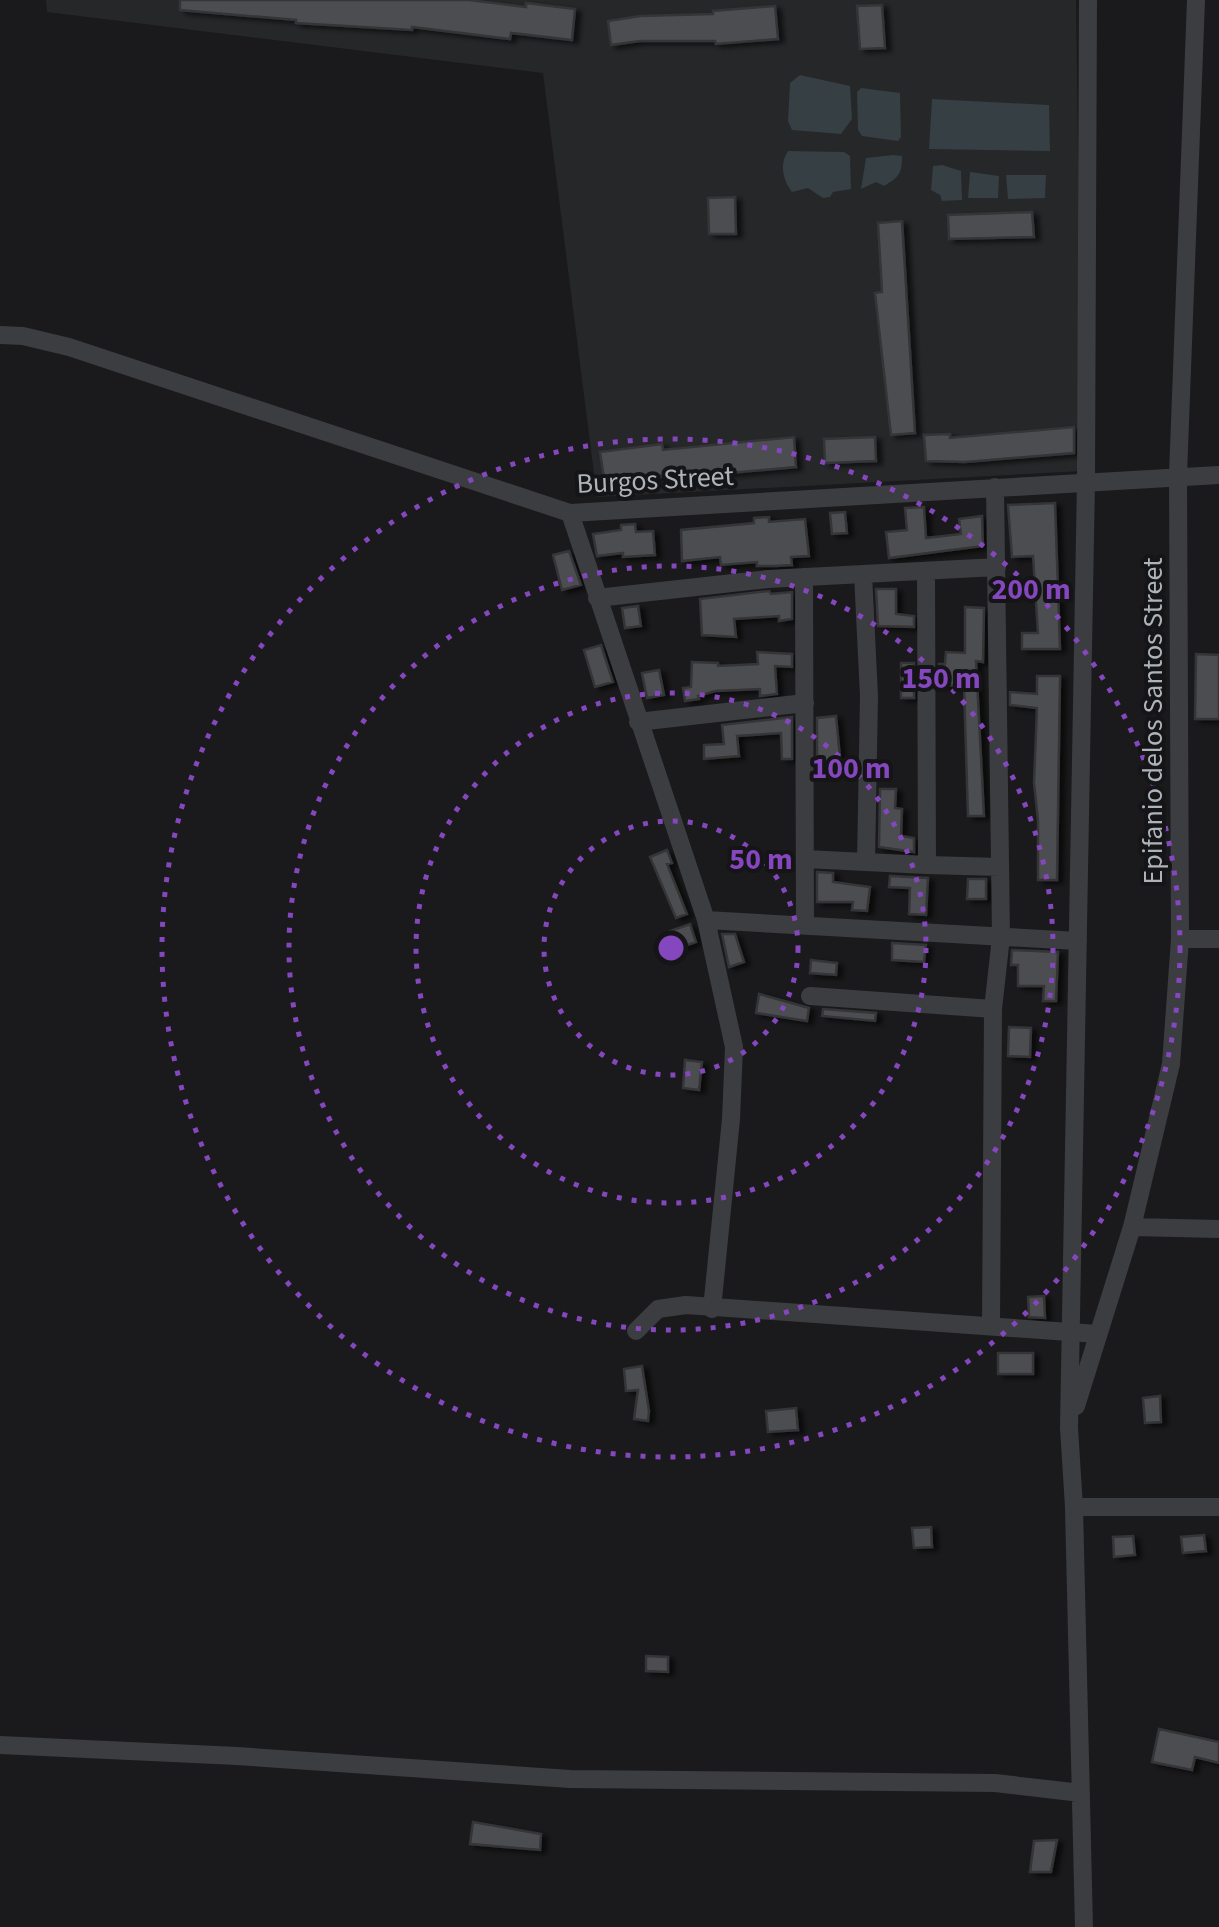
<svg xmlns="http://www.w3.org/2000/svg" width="1219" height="1927" font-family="'Source Sans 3',sans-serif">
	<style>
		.built { fill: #262729 }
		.water { fill: #353f44 }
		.building { fill: #4c4e51; stroke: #343538; stroke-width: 2.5; filter: url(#shadow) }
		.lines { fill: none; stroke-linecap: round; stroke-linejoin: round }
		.minor { stroke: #3c3d41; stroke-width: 18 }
		.ring { fill: none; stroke: #8547be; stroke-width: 5; stroke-dasharray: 5 10 }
		.labels { text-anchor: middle; stroke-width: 8; stroke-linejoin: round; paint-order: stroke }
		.street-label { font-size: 28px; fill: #aeb3ba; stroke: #151517 }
		.centre { fill: #8547be; stroke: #151517; stroke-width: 5 }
		.ring-label { font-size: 30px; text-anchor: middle; font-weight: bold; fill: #8547be; stroke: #151517; stroke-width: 8; stroke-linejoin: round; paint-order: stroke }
	</style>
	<defs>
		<filter id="shadow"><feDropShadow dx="5.5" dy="3" stdDeviation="2.5" flood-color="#0009"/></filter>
	</defs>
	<rect width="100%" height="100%" fill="#1a1a1c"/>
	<path class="built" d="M46,0H1076L1082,471L597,497L543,73L47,12Z"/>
	<path class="water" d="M800,75L850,86L852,119L841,134L792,130L788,121L790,83Z
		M861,88L900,93L901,137L898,141L862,136L858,130L857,92Z
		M932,99L1049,105L1050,151L929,149Z
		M788,151L844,152L850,156L851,189L833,192L830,197L823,198L808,188L792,192C783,181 779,164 788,151Z
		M893,155L902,156C902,174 899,177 884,186L876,182L861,189L866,158Z
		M942,165L961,171L962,200L942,201L940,195L931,190L933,166Z
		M970,172L999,176L998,198H968Z
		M1006,175H1046L1045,198L1008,199Z"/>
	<path class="building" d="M180,0H469L526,7V3L575,9L572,40L511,33L510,39L412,27V30L296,23V20L180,10Z
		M882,5L885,48L860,49L857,6Z
		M775,6L778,39L716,44L715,41H640L611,45L608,21L640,16L713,14V11Z
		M735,197L736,234H709L708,198Z
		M1032,212L1034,237L949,239L948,215Z
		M902,221L915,433L891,435L875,293L882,292L878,223Z
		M1074,427V453L965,462L926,461L924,435L950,434V438Z
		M794,437L796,467L676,478V475L605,484L600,452L662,444L663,450Z
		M875,437L876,461L825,463L824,439Z
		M1055,503L1060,649H1022V633H1038L1033,556L1012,557L1008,505Z
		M924,507L926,538L961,534L959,519L982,516L983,546L889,558L886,532L907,530L905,508Z
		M845,512L847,533L832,534L830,513Z
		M769,517V522L805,519L809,556L791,557L792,565L776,566H757V562L721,565L720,557L682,561L681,530L754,523V518Z
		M635,524L636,532L653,531L655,555L623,557V553L597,556L593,534L621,530V525Z
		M569,551L581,585L562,590L553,555Z
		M876,589H896V614L914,616V627L878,626Z
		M769,591L771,594L792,592V619L779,621V616L734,619L736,637L702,635L700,599Z
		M638,606L641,626L625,628L622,608Z
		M965,607L984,608L983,662L976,661L984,816H968L964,686L939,685V664H945L946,652L965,653Z
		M601,645L613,682L595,687L584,650Z
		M757,652L792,654V667L775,666L777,694L760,696V689L715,691L698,696L699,699L685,701L683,688L691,687L692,662L718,663V666L758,664Z
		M1196,654L1219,655V719H1195Z
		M901,663H914V698H901Z
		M659,670L664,695L647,698L642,673Z
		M1037,676H1060L1057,880H1038V820L1034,783L1037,708L1010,705V692L1037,694Z
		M836,716L840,758H834L835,766L817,769V718Z
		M792,717V759H782L781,733L737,736L739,756L704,759V745L724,744L722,725Z
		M880,789H896L895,808L902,809L901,836L914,838V852L879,847Z
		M667,850L672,863L667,864L687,914L676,918L650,857Z
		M817,872L833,873V882L870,887L867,911L852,910L853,902H817Z
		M890,876L928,878L926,915L909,914L910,888L889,887Z
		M968,879H986V899H967Z
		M690,924L696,942L677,949L670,931Z
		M722,934H735L744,962L729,967Z
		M892,943L926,945L924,962L892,960Z
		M1012,950L1058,952L1056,1001H1043L1044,986H1018V965H1011Z
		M811,960L837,963L836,975L810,973Z
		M759,994L809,1008L807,1021L756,1013Z
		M823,1009L876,1013L875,1021L822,1016Z
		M1009,1027L1031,1028L1030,1057L1008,1056Z
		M685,1060L702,1062L699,1090L683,1088Z
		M1044,1296L1045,1318L1029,1317L1028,1297Z
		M998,1353H1033V1374H998Z
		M642,1366L649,1411L648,1421L634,1419L638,1390L626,1391L624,1369Z
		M1160,1396L1161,1422L1145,1423L1143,1398Z
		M796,1408L798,1430L768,1432L766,1411Z
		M931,1527L932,1547L914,1548L912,1528Z
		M1204,1535L1206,1551L1183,1553L1181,1537Z
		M1133,1536L1135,1555L1114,1557L1113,1537Z
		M646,1656L668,1657V1672L646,1671Z
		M1159,1729L1219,1742V1763L1195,1757L1192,1770L1152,1762Z
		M473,1822L541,1834L540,1850L470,1844Z
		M1057,1840L1051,1872H1030L1034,1841Z"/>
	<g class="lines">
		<path class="minor" d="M0,335L23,336L69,347L570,513L1219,475
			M570,513L706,920L734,1047L731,1119L712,1309
			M804,577L805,925
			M597,598L768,579L997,567
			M638,722L805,703
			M805,859L866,862L869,696L863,574
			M866,862L927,865L926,571
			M927,865L1000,867
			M706,920L1078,941
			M1180,939H1219
			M810,996L993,1009
			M1132,1227L1219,1229
			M991,1325L993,1009L1001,937L995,487
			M636,1331L658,1309L686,1305L1098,1334
			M1076,1406L1132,1227L1171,1064L1180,939L1178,475L1196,0
			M1074,1507H1219
			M0,1745L237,1756L570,1779L995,1783L1081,1793
			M1084,1927L1074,1507L1069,1428L1086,481L1088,0"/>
	</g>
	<g class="ring">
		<circle cx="671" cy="948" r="127"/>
		<circle cx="671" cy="948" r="255"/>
		<circle cx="671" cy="948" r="382"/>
		<circle cx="671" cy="948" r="509"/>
	</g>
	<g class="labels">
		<g class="street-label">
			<text transform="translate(655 479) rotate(-3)" y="10">Burgos Street</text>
			<text transform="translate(1152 721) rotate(-90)" y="10">Epifanio delos Santos Street</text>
		</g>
	</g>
	<circle cx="671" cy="948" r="15" class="centre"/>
	<g class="ring-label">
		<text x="1031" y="599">200 m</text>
		<text x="941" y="688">150 m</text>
		<text x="851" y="778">100 m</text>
		<text x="761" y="869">50 m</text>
	</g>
</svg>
